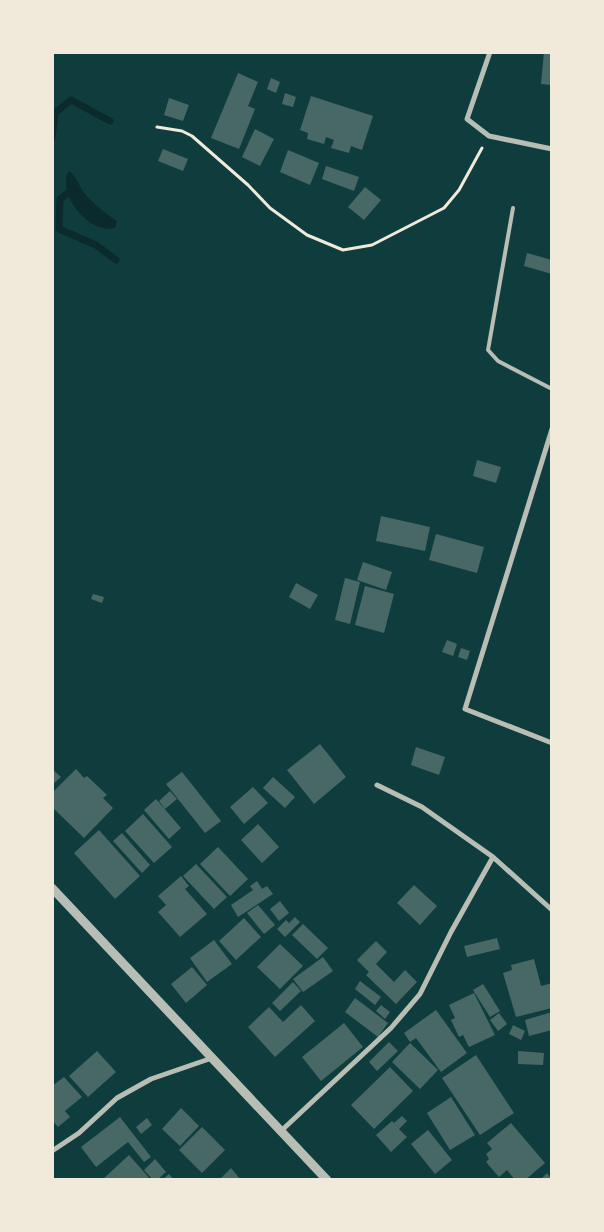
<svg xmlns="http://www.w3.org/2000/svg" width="604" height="1232" font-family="Manrope,sans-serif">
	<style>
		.water { fill: #0a2a2b }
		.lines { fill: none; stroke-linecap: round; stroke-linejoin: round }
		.stream { stroke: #0a2a2b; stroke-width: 7 }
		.building { fill: #486865 }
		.path { stroke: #f1e9da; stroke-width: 3 }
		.service { stroke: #b8beb3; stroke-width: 4 }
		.minor { stroke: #b8beb3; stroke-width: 5 }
		.tertiary { stroke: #b8beb3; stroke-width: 9 }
	</style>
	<rect width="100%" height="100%" fill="#0f3d3e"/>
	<path class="water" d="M69,171C77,176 79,187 85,194C95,205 105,213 117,221L115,228C88,235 56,192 69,171Z"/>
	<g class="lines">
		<path class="stream" d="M52,137L55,113L71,100L110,121
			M71,191L60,199L59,229L96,245L116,260"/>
	</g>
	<path class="building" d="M544,52H552V85L541,84Z
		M238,73L258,82L248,106L255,109L239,149L211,138Z
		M271,78L280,82L276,93L267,89Z
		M285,93L296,97L293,107L282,104Z
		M311,96L373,116L362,150L351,146L349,153L331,148L334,140L326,137L324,144L307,139L308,133L300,130Z
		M169,98L189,105L183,121L164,115Z
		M255,129L274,139L260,166L242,157Z
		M163,149L188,159L183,171L158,161Z
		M288,150L319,163L310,185L280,172Z
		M326,166L359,177L354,191L322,179Z
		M365,187L381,200L364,220L348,207Z
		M527,253L552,260V274L524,266Z
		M477,460L501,467L496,483L473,476Z
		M381,516L430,527L425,551L376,541Z
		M436,534L484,547L477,573L429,560Z
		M363,562L392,572L386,590L357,580Z
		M345,578L360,582L350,624L335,620Z
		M296,583L318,595L310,609L289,597Z
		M365,586L394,594L384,633L355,625Z
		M93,594L104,597L102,603L91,599Z
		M447,640L457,644L453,656L442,652Z
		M461,648L470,651L467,660L458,657Z
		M320,744L346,777L314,804L287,770Z
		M416,747L445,757L439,775L411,765Z
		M52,769L61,777L52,785Z
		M76,769L84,778L87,776L107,795L103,798L113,808L84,838L52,807V793Z
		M182,772L221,821L205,833L166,784Z
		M273,777L295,797L285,808L263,788Z
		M253,787L268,803L244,824L230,807Z
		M170,791L177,799L165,809L159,801Z
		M156,799L181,828L169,839L144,810Z
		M143,814L172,847L154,863L125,831Z
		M258,824L279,847L262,863L241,840Z
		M99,830L140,876L115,899L74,853Z
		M122,833L150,865L142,873L113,841Z
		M218,847L248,879L230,896L200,864Z
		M196,864L227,897L214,909L183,876Z
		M181,876L189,886L185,889L207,914L180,937L158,912L166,905L158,896Z
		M257,881L262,889L267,886L273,894L238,917L231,905L253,890L250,886Z
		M414,885L437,906L420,925L397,903Z
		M280,901L289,913L279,921L270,909Z
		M258,905L275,925L264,934L247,913Z
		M295,917L300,922L285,937L277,929L286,920L289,923Z
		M244,918L261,937L236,960L219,941Z
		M303,924L328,948L317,959L292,935Z
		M497,938L500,949L467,957L464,946Z
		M214,940L232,964L207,982L190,958Z
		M376,941L387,952L376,964L394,982L405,970L417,982L396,1004L366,975L369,972L357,960Z
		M280,944L303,966L280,989L257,967Z
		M323,957L333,971L303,992L293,979Z
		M534,959L541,986L552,983V1008L516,1017L503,973L512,970L511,965Z
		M192,967L207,985L186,1003L171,984Z
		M360,981L381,997L375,1005L355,989Z
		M293,982L301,991L280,1011L272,1003Z
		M483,984L500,1011L490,1017L473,990Z
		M474,993L495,1035L469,1047L463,1035L459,1037L451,1020L455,1018L449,1005Z
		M355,998L388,1023L378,1037L345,1012Z
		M301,1005L315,1021L275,1057L248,1027L269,1007L283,1022Z
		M381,1005L390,1012L385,1019L376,1011Z
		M436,1010L467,1053L441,1072L416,1038L410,1042L404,1033Z
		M552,1012V1030L529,1036L525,1020Z
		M499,1013L507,1024L498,1031L490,1020Z
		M344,1023L363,1047L321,1081L302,1057Z
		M513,1025L525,1031L521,1040L509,1034Z
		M389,1042L398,1051L377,1071L369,1062Z
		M410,1043L438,1070L420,1089L392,1062Z
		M97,1051L116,1072L88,1097L69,1076Z
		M518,1051L544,1053L543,1065L518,1064Z
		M476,1055L514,1113L480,1135L442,1078Z
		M390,1067L413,1091L374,1129L351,1105Z
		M64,1077L82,1097L65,1111L70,1117L58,1127L52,1120V1086Z
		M451,1097L475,1135L450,1150L427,1113Z
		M181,1108L199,1126L180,1146L162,1129Z
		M402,1116L407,1121L399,1129L407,1137L391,1152L376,1135L392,1121L394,1123Z
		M120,1117L151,1157L144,1162L128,1142L96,1167L81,1147Z
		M147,1118L152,1125L141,1134L136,1127Z
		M511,1123L545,1163L525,1180H515L507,1170L499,1177L486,1162L489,1159L486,1154L492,1149L487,1143Z
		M202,1127L225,1150L202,1173L179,1150Z
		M428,1130L452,1160L435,1174L411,1144Z
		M129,1155L151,1180H102Z
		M155,1159L166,1172L157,1180H153L144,1170Z
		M231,1168L241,1180H219Z
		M547,1173L552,1180H540Z
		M169,1174L174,1180H162Z"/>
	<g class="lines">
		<path class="path" d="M157,127L182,131L192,136L248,185L270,208L307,235L343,250L372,245L444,208L459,190L482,148"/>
		<path class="service" d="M513,208L488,350L498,361L552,389"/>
		<path class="minor" d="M490,52L467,119L489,136L552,149
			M552,429L465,709L552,743
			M377,785L422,807L493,857L552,910
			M281,1131L391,1028L420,994L451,932L493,857
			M52,1151L79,1133L117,1098L151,1079L212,1058"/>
		<path class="tertiary" d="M52,888L327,1180"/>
	</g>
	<rect width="604" height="1232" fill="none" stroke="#f1e9da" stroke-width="108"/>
</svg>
